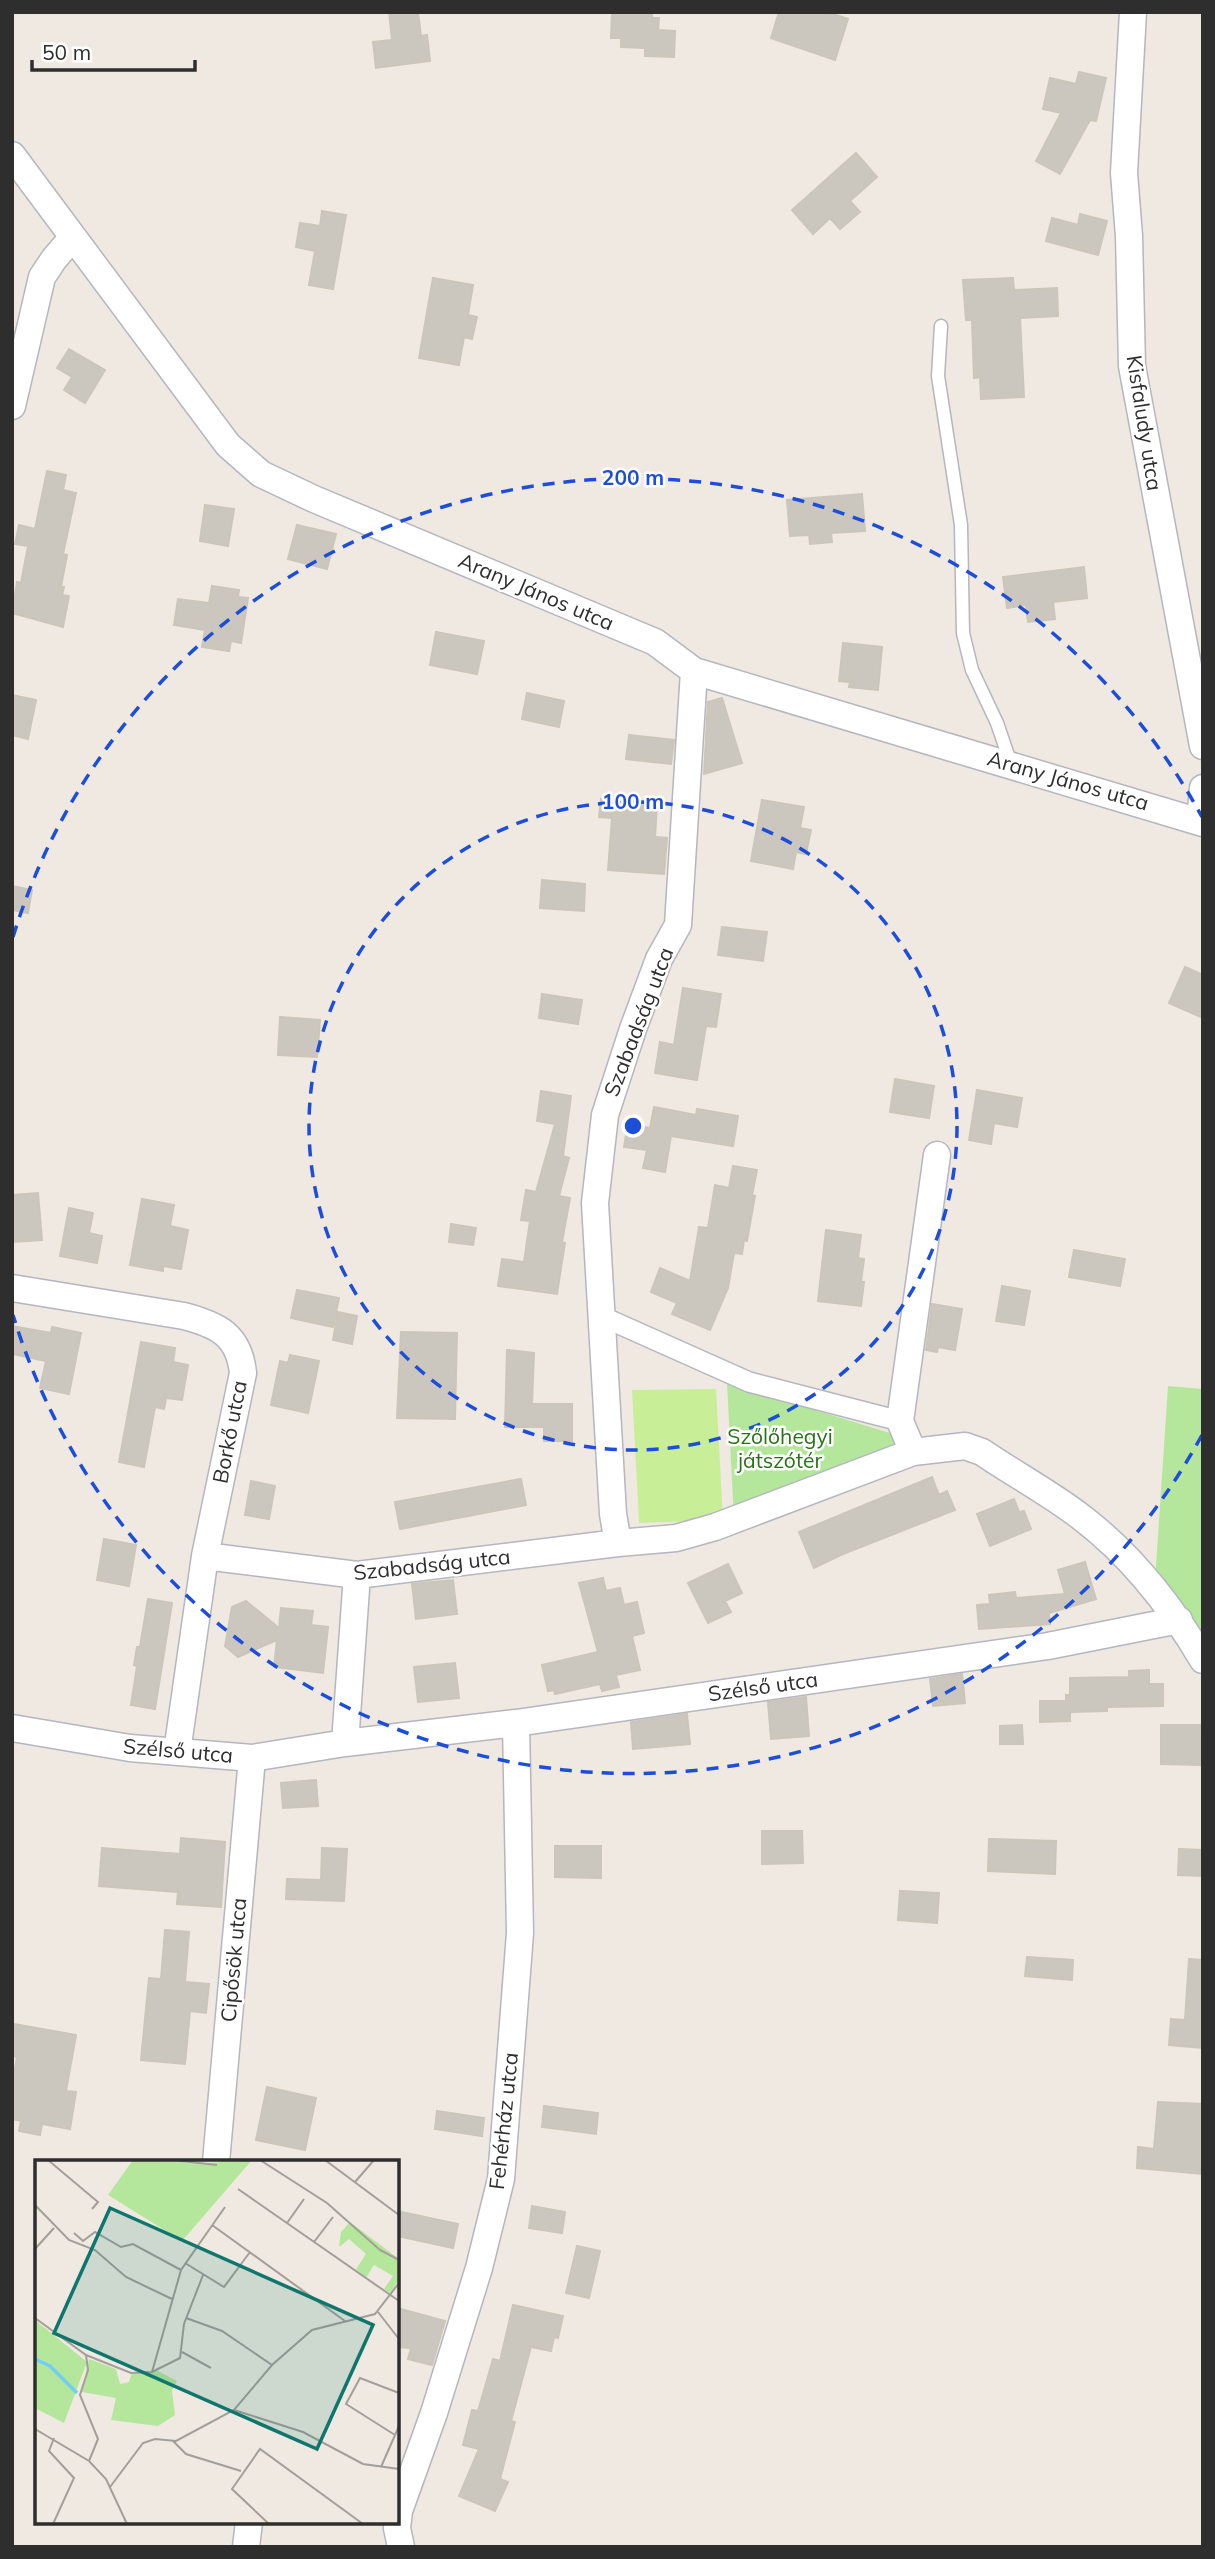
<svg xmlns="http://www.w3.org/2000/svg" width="1215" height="2559" font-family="Mulish,sans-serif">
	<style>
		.green { fill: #b4e79c }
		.pitch { fill: #c8ef97 }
		.building { fill: #cbc7bf; stroke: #ccc5b9; stroke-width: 2 }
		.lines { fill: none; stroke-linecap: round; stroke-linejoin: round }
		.service-casing { stroke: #b4b6c1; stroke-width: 15 }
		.pedestrian-casing { stroke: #b4b6c1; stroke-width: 22 }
		.minor-casing { stroke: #b4b6c1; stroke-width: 29 }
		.service { stroke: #fff; stroke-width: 12 }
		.pedestrian { stroke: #fff; stroke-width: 19 }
		.minor { stroke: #fff; stroke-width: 26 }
		.ring { fill: none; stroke: #1d4ed8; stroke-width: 3.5; stroke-dasharray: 12 9 }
		.labels { text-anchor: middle; stroke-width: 5; stroke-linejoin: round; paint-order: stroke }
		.street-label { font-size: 21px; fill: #2e2e2e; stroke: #fff }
		.park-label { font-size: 21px; fill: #297118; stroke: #fff }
		.inset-river { fill: none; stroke: #71cff4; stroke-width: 3.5 }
		.inset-road { fill: none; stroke: #a29e99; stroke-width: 2 }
		.view { fill: #0f766e; fill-opacity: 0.15; stroke: #0f766e; stroke-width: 3.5 }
		.inset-edge { fill: none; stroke: #2e2e2e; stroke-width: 3.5 }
		.centre { fill: #1d4ed8; stroke: #fff; stroke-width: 3.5 }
		.ring-label { font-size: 21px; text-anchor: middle; font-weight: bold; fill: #1d4ed8; stroke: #fff; stroke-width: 5; stroke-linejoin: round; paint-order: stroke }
	</style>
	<rect width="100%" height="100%" fill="#efe9e1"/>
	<path class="green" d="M727,1383L893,1434L897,1454L734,1520Z
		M1168,1386L1203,1389V1644L1154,1596Z"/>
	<path class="pitch" d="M716,1389L723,1520L639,1523L632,1390Z"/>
	<path class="building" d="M389,12H418L421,36L427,35L430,61L376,68L373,42L392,40Z
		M612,12H652V18H659L658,30L675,31L674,57L645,56V48L621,47V38H611Z
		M779,12H827L848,19L835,60L771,38Z
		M1079,72L1106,78L1096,121L1090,120L1060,174L1036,161L1061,113L1043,109L1050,78L1076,84Z
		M856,153L877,177L850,201L860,212L840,229L830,218L813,234L792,210Z
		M322,211L346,215L333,289L309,285L315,251L296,247L300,223L320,226Z
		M1080,214L1107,221L1098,255L1046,241L1052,218L1078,225Z
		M433,278L473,285L468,315L477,317L472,339L464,337L459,365L419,358Z
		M1013,278L1014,290L1057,288L1058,316L1020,318L1024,397L981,399L980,377L974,378L972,320H966L963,280Z
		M69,349L105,370L85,403L64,390L72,377L57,368Z
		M47,471L66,475L63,490L76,493L63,554L67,555L61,587H64L62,595L69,596L63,627L12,613L17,582L21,583L28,546L15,544L19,525L35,529Z
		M862,494L865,531L831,533L832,542L810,544L809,535L790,536L787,500Z
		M205,505L234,509L228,546L200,541Z
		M297,525L336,534L327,569L288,559Z
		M1084,567L1087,598L1053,602L1055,619L1028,622L1026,605L1007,608L1003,577Z
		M212,586L239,590L238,597L248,598L241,643L231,641L229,651L202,647L205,630L174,625L178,599L209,603Z
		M436,632L484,641L477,674L430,665Z
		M843,643L882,647L878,690L849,687L850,682L839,681Z
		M527,693L564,701L559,727L522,719Z
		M12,695L36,700L28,739L12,735Z
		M722,698L742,763L704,774L708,702Z
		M629,735L674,740L671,764L626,759Z
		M601,799L657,804L655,837L667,838L664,874L608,870L612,818L599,817Z
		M762,800L804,807L800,828L811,830L806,854L796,852L793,869L751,861Z
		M542,880L585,884L584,911L540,908Z
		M12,886L32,890L28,913L12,910Z
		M722,927L767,932L763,961L718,955Z
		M1185,967L1203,975V1018L1169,1003Z
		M683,988L721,994L716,1027L706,1026L697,1080L655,1073L660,1042L674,1045Z
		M542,994L582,1000L578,1024L539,1018Z
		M280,1017L320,1020L317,1057L278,1055Z
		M895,1079L934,1086L929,1118L890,1112Z
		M977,1090L1022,1098L1017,1127L994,1123L991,1144L969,1140Z
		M541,1091L571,1096L563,1156L569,1158L559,1196L570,1198L562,1242L565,1243L557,1294L498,1286L502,1259L524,1262L530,1221L521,1220L526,1190L536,1192L555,1124L537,1121Z
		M654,1107L696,1115L697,1109L738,1116L733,1146L671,1136L665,1172L643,1168L647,1150L624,1147L628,1124L650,1128Z
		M733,1166L757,1170L752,1195L755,1196L747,1241L744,1240L742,1254L734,1253L728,1288L710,1330L672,1314L677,1303L651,1292L660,1268L690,1281L699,1227L708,1228L715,1185L729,1188Z
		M38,1193L42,1240L12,1242V1195Z
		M142,1199L174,1205L170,1226L188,1230L181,1269L163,1266V1271L130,1265Z
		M69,1208L93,1213L89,1233L102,1236L97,1263L60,1256Z
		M451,1224L476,1228L473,1245L449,1242Z
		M826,1230L861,1235L858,1258L864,1259L861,1282H864L861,1306L818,1301Z
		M1074,1250L1125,1259L1120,1286L1069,1277Z
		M1002,1286L1030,1291L1024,1325L996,1321Z
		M297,1290L339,1298L333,1327L291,1318Z
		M932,1304L962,1309L955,1350L938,1347L937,1352L926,1350Z
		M338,1312L357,1316L352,1344L333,1340Z
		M12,1326L51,1333L52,1327L81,1333L69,1394L40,1388L46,1361L12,1354Z
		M401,1332L457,1333L455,1419L397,1418Z
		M141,1342L175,1348L173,1362L188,1365L182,1400L166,1398L164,1409L155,1407L144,1467L119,1462Z
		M507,1350L534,1353L532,1404H572V1441H544V1427H505Z
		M290,1355L319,1361L308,1413L271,1405L280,1361L288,1363Z
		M932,1477L939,1495L947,1491L955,1510L843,1554L814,1568L799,1532Z
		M521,1479L526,1505L400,1529L395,1502Z
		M251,1481L275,1486L269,1519L245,1515Z
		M1014,1499L1019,1512L1024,1511L1031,1529L990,1546L977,1514Z
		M104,1539L136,1545L129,1586L97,1580Z
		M1085,1562L1096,1599L1049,1613L1050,1624L979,1629L977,1605L990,1604L989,1595L1015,1592L1016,1598L1065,1594L1058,1570Z
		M728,1564L742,1593L725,1601L731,1612L708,1623L688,1583Z
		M603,1578L606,1591L620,1588L624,1605L637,1602L644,1633L632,1636L640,1670L616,1675L619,1687L602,1691L600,1684L555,1694L554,1690L548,1691L542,1665L598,1652L579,1583Z
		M453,1580L457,1614L416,1619L412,1584Z
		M148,1599L172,1603L155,1709L131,1705L137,1666L134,1665L137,1647H140Z
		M246,1601L279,1628L281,1608L313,1611L311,1625L328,1627L323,1673L274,1667L277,1640L238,1657L225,1646L232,1607Z
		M455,1663L459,1698L418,1702L414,1667Z
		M1149,1670V1684H1163V1706L1107,1707V1711L1070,1712V1721L1040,1722V1701H1066V1695H1070V1678L1129,1677V1671Z
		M962,1674L965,1703L933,1706L930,1679Z
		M806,1697L809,1736L771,1739L768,1702Z
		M687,1714L690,1744L633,1749L631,1722Z
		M1022,1725L1023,1744H1000V1726Z
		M1161,1725H1202L1201,1765L1161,1764Z
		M316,1780L318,1806L283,1808L281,1783Z
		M762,1831H802L803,1863L762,1864Z
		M181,1838L225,1842L221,1907L177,1904L178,1892L99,1886L102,1848L180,1854Z
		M989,1839L1056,1841L1055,1874L988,1871Z
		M555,1846H601V1878L555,1877Z
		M322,1848L347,1849L344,1901L286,1899L287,1879L321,1880Z
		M1179,1849L1203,1850V1876L1178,1875Z
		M900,1891L939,1893L937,1923L898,1920Z
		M165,1930L189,1932L185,1982L209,1984L206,2013L190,2011L185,2064L141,2060L149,1978L161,1979Z
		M1027,1957L1073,1960L1072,1980L1025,1976Z
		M1189,1959L1203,1960V2048L1169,2045L1171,2019L1185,2020Z
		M14,2024L76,2035L66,2091L76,2092L70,2129L42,2124L40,2135L19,2131L21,2121L12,2119V2085L17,2057L12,2056Z
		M267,2087L316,2098L305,2150L256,2140Z
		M1158,2102L1203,2104V2174L1137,2168L1138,2147L1154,2149Z
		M544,2106L598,2113L596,2134L542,2127Z
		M437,2111L484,2118L482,2136L435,2129Z
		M532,2206L565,2212L562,2233L529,2228Z
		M397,2211L458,2224L453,2248L397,2236Z
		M577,2246L600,2251L589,2298L566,2293Z
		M513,2305L563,2316L558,2338L554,2337L551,2351L531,2347L511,2421L515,2422L500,2479L508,2482L495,2511L459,2496L479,2449L463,2445L472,2410L478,2411L493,2359L500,2361Z
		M397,2308L445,2321L432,2365L408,2359L411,2348L397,2347Z"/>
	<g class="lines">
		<defs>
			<path id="service" d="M941,326L938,376L961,525L963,633L972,670L997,723L1011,764"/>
			<path id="pedestrian" d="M601,1316L749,1382L900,1421"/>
			<path id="minor" d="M1133,12L1124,173L1129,236L1132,366L1203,746
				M12,155L228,445L261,474L314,499L655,642L694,671L1203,823
				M12,406L42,277L54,259L73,237
				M1200,820L1203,788
				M12,1288L184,1316C218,1325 239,1335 243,1373L205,1556L177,1752
				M913,1452L900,1421L937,1155
				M618,1543L613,1514L595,1203L605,1115L633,1029L659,959L678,925L694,671
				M205,1556L357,1575L618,1543L676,1538L715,1527L913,1452L965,1446L982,1452C1014,1474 1050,1493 1081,1517C1131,1555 1171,1606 1203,1660
				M12,1728L130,1748L252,1758L345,1743L516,1723L1048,1646L1179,1620
				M345,1743L357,1575
				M216,2162L252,1758
				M246,2547L249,2522
				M401,2547L397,2528L399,2511L434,2413L479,2268L501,2179L520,1933L516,1723"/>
		</defs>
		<use href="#service" class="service-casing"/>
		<use href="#pedestrian" class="pedestrian-casing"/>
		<use href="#minor" class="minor-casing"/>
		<use href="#service" class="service"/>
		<use href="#pedestrian" class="pedestrian"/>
		<use href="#minor" class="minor"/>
	</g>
	<g class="ring">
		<circle cx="633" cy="1126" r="324"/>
		<path d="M1202 1435A648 648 0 0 1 13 1315M13 937A648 648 0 0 1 1202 817"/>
	</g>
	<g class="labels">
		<g class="street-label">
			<text transform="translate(1144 423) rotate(81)" y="7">Kisfaludy utca</text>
			<text transform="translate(536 592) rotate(23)" y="7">Arany János utca</text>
			<text transform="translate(1068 781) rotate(16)" y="7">Arany János utca</text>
			<text transform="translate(639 1022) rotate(-69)" y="7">Szabadság utca</text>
			<text transform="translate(230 1432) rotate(-79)" y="7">Borkő utca</text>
			<text transform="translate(432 1565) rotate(-6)" y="7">Szabadság utca</text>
			<text transform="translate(763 1687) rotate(-8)" y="7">Szélső utca</text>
			<text transform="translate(178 1751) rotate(5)" y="7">Szélső utca</text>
			<text transform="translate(234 1960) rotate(-85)" y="7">Cipősök utca</text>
			<text transform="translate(504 2121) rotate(-84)" y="7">Fehérház utca</text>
		</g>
		<g class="park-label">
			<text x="780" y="1444">Szőlőhegyi<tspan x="780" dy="24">játszótér</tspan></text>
		</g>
	</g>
	<g transform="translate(35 2160)">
		<rect width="364" height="364" fill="#efe9e1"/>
		<path d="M98,0L172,3L217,0L147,81L73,35ZM315,62L364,99V120L355,133L349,129L358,116L339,105L331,118L321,109L331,94L314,79L304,87L306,72ZM0,160L52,202L29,263L0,248ZM54,199L81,209L85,224L94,222L97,213L121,210L142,221L137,231L140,255L123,266L76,260L81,238L47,232Z" fill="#b4e79c"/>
		<path class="inset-river" d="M0,199L15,206L42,233"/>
		<path class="inset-road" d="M13,0L63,42L57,49M138,0L182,5M225,0L292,43L345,90L364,100M290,0L364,55M320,22L339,0M203,29L364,141M0,45L34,80L60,90L91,117L137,139M252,63L269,39M177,65L310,161M39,73L48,81L60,72L86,87L98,84L146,110M279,82L298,57M0,89L19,68M150,103L189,127L215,92M343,152L364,179M0,158L51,195L96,213L117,212L145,198L149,164L168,115M151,158L187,171L237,205M147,192L176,208M51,195L53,210L45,235L63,279L54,301M117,212L146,110L190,47M199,250L268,272L328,304L364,309M0,269L54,301L71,319L92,364M360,275L311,244L325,218L364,233M138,281L151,294L206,311M346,307L364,266M75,327L108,283L120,279L141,281L199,250L237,205L277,170L340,154L364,123M18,364L39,318L14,291L19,278M234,364L197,329L225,289L328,364"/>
		<path class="view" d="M75,48L338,165L282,289L19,173Z"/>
		<rect width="364" height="364" class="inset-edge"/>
	</g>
	<circle cx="633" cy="1126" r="10" class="centre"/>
	<g class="ring-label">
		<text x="633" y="485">200 m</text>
		<text x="633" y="809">100 m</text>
	</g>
	<rect width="1215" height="2559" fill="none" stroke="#2e2e2e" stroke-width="28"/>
	<path d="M32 60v10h163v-10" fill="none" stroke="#2e2e2e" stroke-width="3.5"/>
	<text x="42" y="60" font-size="21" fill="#2e2e2e" stroke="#ffffff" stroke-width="5" paint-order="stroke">50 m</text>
</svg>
